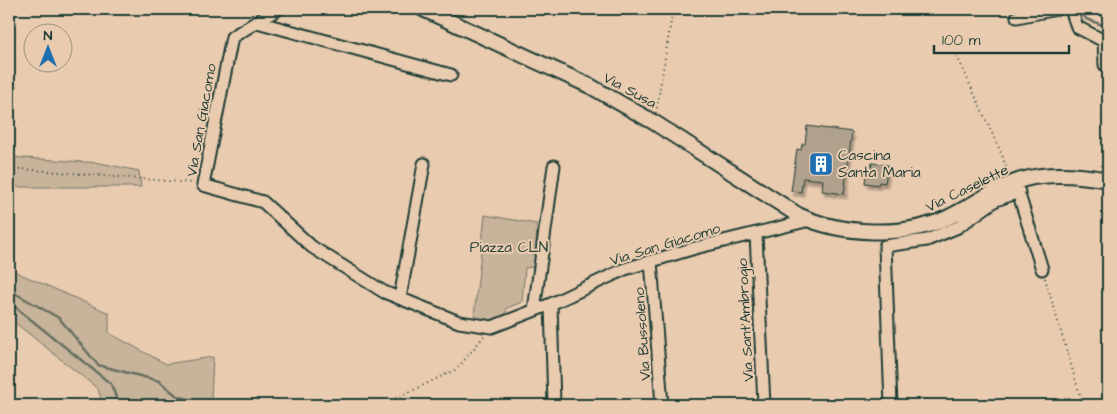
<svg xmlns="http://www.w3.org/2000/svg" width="1117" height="414" font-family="'Architects Daughter',sans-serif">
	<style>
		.green { fill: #c8b39b; stroke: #747868 }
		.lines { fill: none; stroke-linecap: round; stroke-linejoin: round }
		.stream { stroke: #676f60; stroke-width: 2.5 }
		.building { fill: #afa18b; stroke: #1f3d34; filter: url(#shadow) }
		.minor-casing { stroke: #1f3d34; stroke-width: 15 }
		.major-casing { stroke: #1f3d34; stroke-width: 18 }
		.path { stroke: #1f3d34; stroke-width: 2; stroke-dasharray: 1 4; stroke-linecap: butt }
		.minor { stroke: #e9cbb0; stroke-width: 11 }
		.major { stroke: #e9cbb0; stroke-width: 14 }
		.labels { text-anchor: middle; stroke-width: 4; stroke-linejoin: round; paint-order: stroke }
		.street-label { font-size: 15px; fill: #1f3d34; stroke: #e9cbb0 }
		.poi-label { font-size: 15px; fill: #1f3d34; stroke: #e9cbb0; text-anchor: start }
		.park-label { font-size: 15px; fill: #274339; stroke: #e9cbb0 }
	</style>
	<defs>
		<filter id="shadow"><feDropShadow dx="2.5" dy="4.5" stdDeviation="1" flood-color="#0004"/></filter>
	</defs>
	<rect width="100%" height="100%" fill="#e9cbb0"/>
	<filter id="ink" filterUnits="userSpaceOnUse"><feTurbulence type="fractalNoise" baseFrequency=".02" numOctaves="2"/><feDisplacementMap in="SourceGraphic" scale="10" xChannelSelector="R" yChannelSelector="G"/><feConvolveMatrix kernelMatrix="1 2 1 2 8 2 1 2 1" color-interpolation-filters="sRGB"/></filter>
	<g filter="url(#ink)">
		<path class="green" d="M9,157L100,163L139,171L141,187H9Z
			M485,215L537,224L535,267L525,268L522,302L507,308L504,322L492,327L474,316Z
			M9,269L109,313V333L166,364L213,357L211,401L179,405H103L98,389L9,318Z"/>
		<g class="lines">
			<path class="stream" d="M1080,10L1086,19L1108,27
				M9,290L59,318L98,365L159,381L177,396L192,400L191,405
				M9,302L111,384L119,405"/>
		</g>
		<path class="building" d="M807,126L852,132L844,194L822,191L823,180L803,178L801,192L791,191L797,149L801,150L802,144H805Z
			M872,163L888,165L885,183L879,182L878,185L865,183L866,174H870Z"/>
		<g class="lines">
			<defs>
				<path id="minor" d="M278,9L232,37L203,185L263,202L312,247L384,292L459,322L492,327L551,304L625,269L695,248L810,220
					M1071,9L1077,27L1104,41L1105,65H1108
					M1017,17L1057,9
					M257,22L451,75
					M1016,185L1042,269
					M756,234L764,405
					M651,261L662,405
					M400,298L424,164
					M551,304L554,405
					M534,310L554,166
					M891,405L885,246L927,240L958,227L996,200L1019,192"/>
				<path id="major" d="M423,9L590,86L655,123L798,215C841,235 904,238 947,218C973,206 997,186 1025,179C1052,172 1081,175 1108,180"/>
			</defs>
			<use href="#minor" class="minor-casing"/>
			<use href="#major" class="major-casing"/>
			<path class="path" d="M957,56L1002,155L1008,173
				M656,113L673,9
				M9,168L193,183
				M1045,278L1083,405
				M382,405L457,369L484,336"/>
			<use href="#minor" class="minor"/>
			<use href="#major" class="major"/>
		</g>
	</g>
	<defs>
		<symbol id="building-square" viewBox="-11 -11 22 22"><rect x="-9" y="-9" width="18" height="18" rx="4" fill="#1f6fb2" stroke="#e9cbb0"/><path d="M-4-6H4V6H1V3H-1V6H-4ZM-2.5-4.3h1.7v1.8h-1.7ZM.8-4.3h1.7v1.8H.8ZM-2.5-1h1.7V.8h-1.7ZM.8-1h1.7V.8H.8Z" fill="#fff"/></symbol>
	</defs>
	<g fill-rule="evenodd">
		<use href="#building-square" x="807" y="150" width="28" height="28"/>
	</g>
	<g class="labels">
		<g class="street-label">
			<text transform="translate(630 90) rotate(29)" y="5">Via Susa</text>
			<text transform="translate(201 120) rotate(-80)" y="5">Via San Giacomo</text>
			<text transform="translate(967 188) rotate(-26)" y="5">Via Caselette</text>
			<text transform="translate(665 244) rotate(-17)" y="5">Via San Giacomo</text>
			<text transform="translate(745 320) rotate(-93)" y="5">Via Sant'Ambrogio</text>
			<text transform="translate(642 334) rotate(-94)" y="5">Via Bussoleno</text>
		</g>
		<g class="poi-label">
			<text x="838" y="160">Cascina<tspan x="838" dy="17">Santa Maria</tspan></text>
		</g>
		<g class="park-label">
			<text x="509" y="252">Piazza CLN</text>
		</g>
	</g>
	<rect width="1117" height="414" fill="none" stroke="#e9cbb0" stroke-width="30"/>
	<rect x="15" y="15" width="1087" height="384" fill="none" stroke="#1f3d34" stroke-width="2" filter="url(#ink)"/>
	<g transform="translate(48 48)"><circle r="24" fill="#e9cbb0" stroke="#98927e"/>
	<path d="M0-4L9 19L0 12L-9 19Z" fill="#1f6fb2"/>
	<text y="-8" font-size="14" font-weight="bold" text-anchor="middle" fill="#1f3d34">N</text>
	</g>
	<path d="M934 45v8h135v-8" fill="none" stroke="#1f3d34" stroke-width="2.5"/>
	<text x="942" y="45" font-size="15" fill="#1f3d34" stroke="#e9cbb0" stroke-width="4" paint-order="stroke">100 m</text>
</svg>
